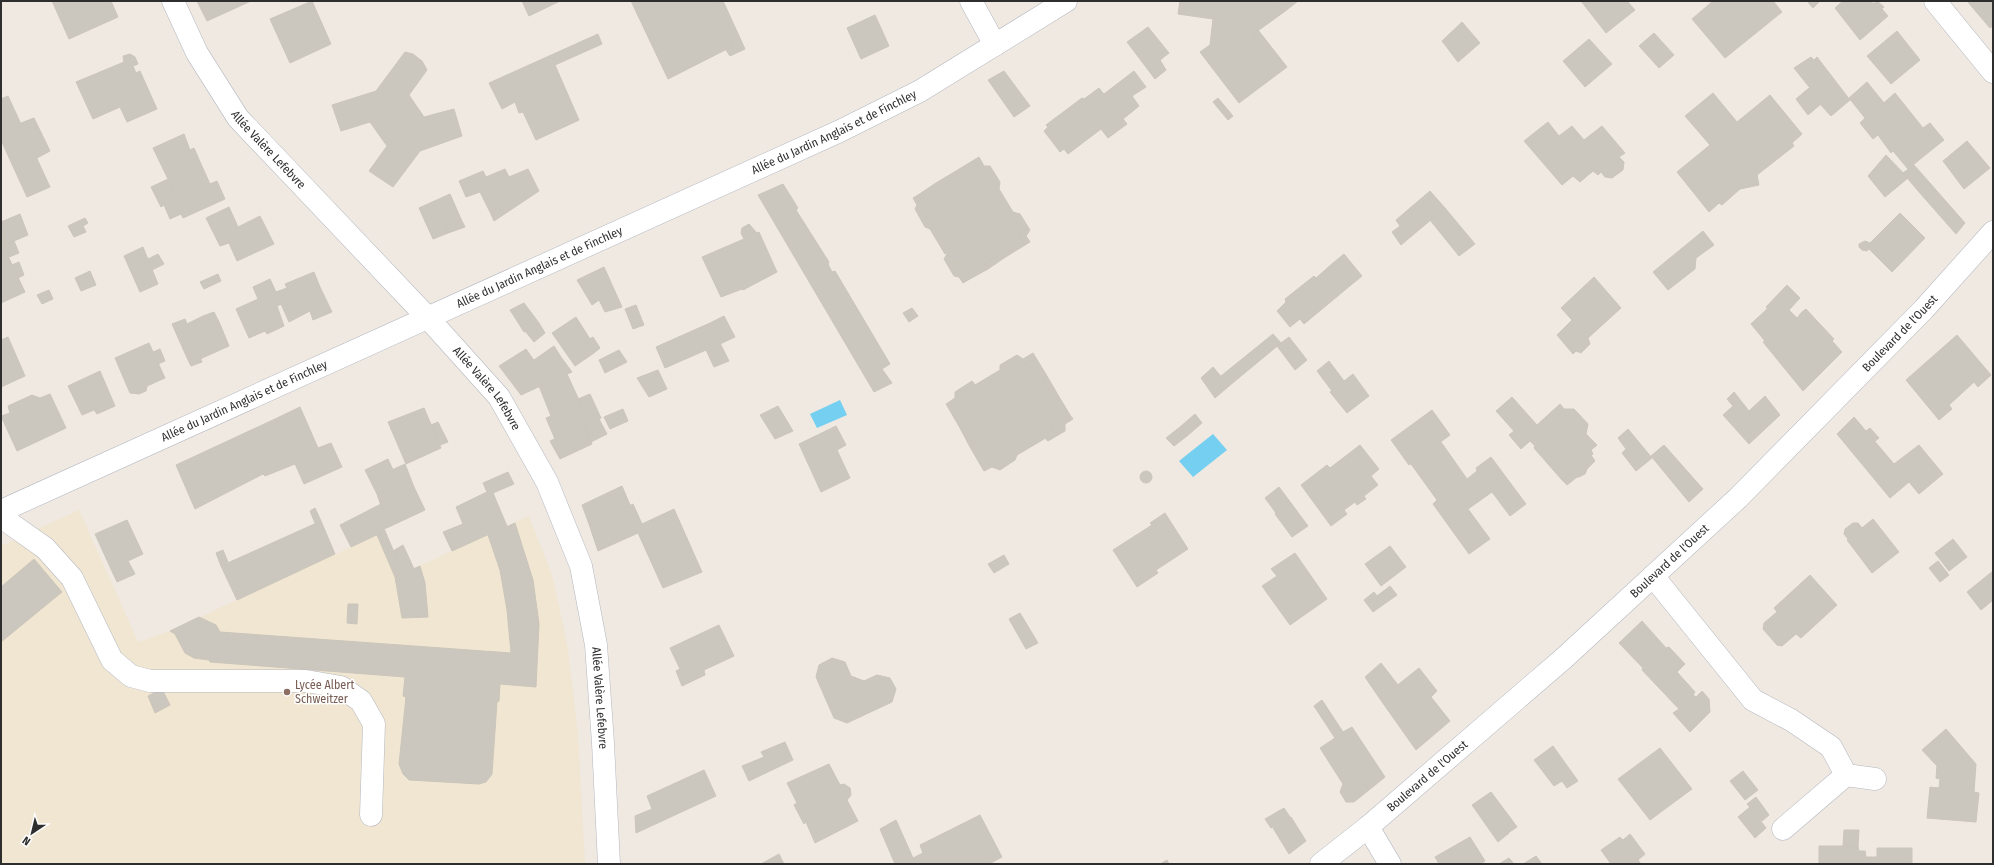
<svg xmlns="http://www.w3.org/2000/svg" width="1994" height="865" font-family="'Fira Sans Condensed',sans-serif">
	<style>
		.education { fill: #f0e6d1 }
		.water { fill: #75cff0 }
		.building { fill: #cbc7bf; stroke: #cbc5ba }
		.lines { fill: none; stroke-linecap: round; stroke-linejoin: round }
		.minor-casing { stroke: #b4b7c1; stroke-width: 23 }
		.minor { stroke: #fff; stroke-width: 22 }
		.education-dot { fill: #8d6e63; stroke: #fff; stroke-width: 1.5 }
		.labels { text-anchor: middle; stroke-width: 3; stroke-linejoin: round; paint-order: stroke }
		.street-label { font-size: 12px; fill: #2e2e2e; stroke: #fff }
		.education-label { font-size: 12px; fill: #785e54; stroke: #fff; text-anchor: start }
	</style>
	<rect width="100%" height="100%" fill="#efe9e1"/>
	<path class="education" d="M79,510L138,642L170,631L377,535L395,577L529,516L553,578L568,649L578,734L585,864H1V546Z"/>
	<path class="water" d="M840,400L847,415L817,428L810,414Z
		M1213,434L1227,450L1193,477L1179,461Z"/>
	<path class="building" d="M52,1H111L118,17L69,39Z
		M197,1H251L207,21Z
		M312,1L331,44L290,63L270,19Z
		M522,1H560L529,16Z
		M631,1H713L733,46L668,79Z
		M713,1H723L745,49L730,56L726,50L733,46Z
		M1180,1H1286L1280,6L1284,12L1252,35L1279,73L1239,103L1200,52L1210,45L1213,19L1178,14Z
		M1286,1H1298L1284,12L1280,6Z
		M1581,1H1627L1635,10L1606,33Z
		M1713,1H1773L1782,12L1725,58L1692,19Z
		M1807,1H1820L1813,8Z
		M1843,1H1871L1879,11L1882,9L1888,16L1860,40L1835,8Z
		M1877,1L1884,7L1879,11L1873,4Z
		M1967,1H1993V26L1990,28Z
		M875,15L889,46L861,59L847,28Z
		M1462,22L1480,43L1458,62L1442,41Z
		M1148,27L1169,53L1160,60L1166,70L1155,79L1127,42Z
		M1258,30L1287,67L1279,73L1252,35Z
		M1897,31L1920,60L1891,84L1867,56Z
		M1654,33L1674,55L1659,68L1639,46Z
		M598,34L602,44L555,65L579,120L536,140L523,112L519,113L515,102L502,109L489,83Z
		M1589,39L1612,64L1585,87L1563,61Z
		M405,52L413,54L422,61L427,70L409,95L424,117L454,109L462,136L420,151L393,187L369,171L387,146L370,122L341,131L332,105L376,91Z
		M130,54L135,57L138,64L133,66L136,73L140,71L157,109L127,122L120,107L93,119L76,82L124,62L123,56Z
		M1811,57L1814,60L1817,57L1840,87L1822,103L1794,68Z
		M1004,71L1030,106L1014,117L988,80Z
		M1134,71L1146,87L1132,96L1139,106L1123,119L1104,94Z
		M1867,82L1884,103L1865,118L1849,98Z
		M1840,87L1850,100L1831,116L1820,104Z
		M1099,88L1127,124L1108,138L1101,129L1068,154L1064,149L1060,152L1044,131L1048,127L1046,125L1082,98L1084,99Z
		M1809,88L1822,103L1808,115L1796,99Z
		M1713,93L1737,122L1770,95L1802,134L1792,143L1794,146L1757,175L1759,185L1740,189L1722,205L1719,203L1709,212L1677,172L1710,145L1685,116Z
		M1895,93L1907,108L1896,111L1886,101Z
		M8,96L50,187L27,197L1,140V99Z
		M1218,98L1233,116L1228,120L1213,102Z
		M1886,101L1896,111L1907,108L1923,128L1930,123L1944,140L1919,160L1913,153L1908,158L1869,114Z
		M1869,114L1908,158L1913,153L1919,160L1908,169L1893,151L1891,153L1878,135L1873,139L1860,123Z
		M34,118L50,151L37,158L21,123Z
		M1548,122L1559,136L1572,126L1584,140L1602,126L1625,153L1619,157L1624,162L1623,170L1612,178L1605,177L1601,172L1598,175L1593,171L1580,182L1573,176L1562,185L1524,141Z
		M184,134L190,150L194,148L201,164L168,179L153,148Z
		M1967,141L1990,168L1964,189L1943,161Z
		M1886,155L1908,178L1885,197L1868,176Z
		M979,157L984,166H990L1000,182L999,189L996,190L990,178L986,180L974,160Z
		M974,160L986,180L990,178L996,190L999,189L1013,212L1012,215L1017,225L1015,228L1025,245L1004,258L1001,254L985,264L988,269L968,280L957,262L954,264L948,252L945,254L930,229L933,227L926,216L929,214L918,195L936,183L939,187L957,175L956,171Z
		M201,164L210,184L217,181L225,199L183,218L174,200L178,199L168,179Z
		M1914,165L1929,182L1919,192L1903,173Z
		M505,169L509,177L528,169L539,191L509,211L505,207L490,212L480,192L466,197L459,181L483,171L486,177Z
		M956,171L957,175L939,187L936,183Z
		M168,179L178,199L174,200L181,214L170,219L164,205L161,207L151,187Z
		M1929,182L1965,223L1956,234L1919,192Z
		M783,184L798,208L796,210L829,262L828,264L832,272L835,271L890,364L882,369L892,383L874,392L758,195Z
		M1430,191L1445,208L1401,245L1392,232L1400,226L1396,220Z
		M450,194L461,219L445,226L448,233L433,239L419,208Z
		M918,195L929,214L926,216L933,227L930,229L925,227L915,209L917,205L913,198Z
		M229,207L238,227L260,216L274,244L237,261L229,243L220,246L206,218Z
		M505,207L509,211L494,221L490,212Z
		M1445,208L1475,244L1459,256L1430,220Z
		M1013,212L1020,214L1030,230L1026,236L1030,242L1025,245L1015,228L1017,225L1012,215Z
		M1900,213L1925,238L1892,272L1869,249L1867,251L1862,250L1859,247V244L1865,241L1870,243Z
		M20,214L28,235L7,244L1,229V222Z
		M85,218L88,223L83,226L86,232L74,237L68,226Z
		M461,219L465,227L448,233L445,226Z
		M749,224L757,233L759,232L777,272L743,290L742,289L721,297L702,257L744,239L741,233L742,228Z
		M1,229L7,244L1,247Z
		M1703,231L1714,245L1696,258L1695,269L1668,290L1653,272Z
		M14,241L19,253L9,257L7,254L3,255L1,247Z
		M143,247L158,284L140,292L124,256Z
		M1,251L3,255L7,254L25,292L1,303Z
		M948,252L954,264L957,262L968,280L963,283L959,277L954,276L944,259Z
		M158,254L164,264L152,270L148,259Z
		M1001,254L1004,258L988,269L985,264Z
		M1344,254L1362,276L1351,285L1333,263Z
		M19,262L24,275L18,278L12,265Z
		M1333,263L1351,285L1304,324L1300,319L1290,327L1277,311L1286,302L1285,299L1314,276L1316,278Z
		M604,267L622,307L605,312L599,300L592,305L577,280Z
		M90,271L96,285L81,291L75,278Z
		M314,272L320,287L277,306L284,326L267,334L265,331L249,338L236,309L258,299L253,287L270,279L276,292L287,288L285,284Z
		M218,274L221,281L204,289L200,282Z
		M1594,277L1621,308L1588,338L1590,344L1581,353L1576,351L1573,354L1557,335L1572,320L1561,308Z
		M1787,285L1800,298L1789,310L1797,318L1802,312L1815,325L1818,322L1834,339L1832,341L1842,352L1820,374L1766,307Z
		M320,287L332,312L313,320L310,311L289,322L281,304Z
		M49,290L53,299L42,304L37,295Z
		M524,303L539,323L524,332L510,310Z
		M636,305L644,325L633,329L625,309Z
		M912,308L918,316L909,322L903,313Z
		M1767,309L1820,374L1803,391L1763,342L1765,341L1751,324Z
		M1806,309L1818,322L1815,325L1802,312Z
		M214,312L220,324L208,328L203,316Z
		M203,316L208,328L220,324L229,346L200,359L199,355L188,360L172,324L185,319L187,324Z
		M724,316L735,337L720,344L710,323Z
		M576,317L590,339L586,341L594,353L575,366L552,333Z
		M539,323L545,333L534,342L525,331Z
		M710,323L729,361L714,367L706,350L665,368L656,347Z
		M1273,334L1281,343L1229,386L1221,376Z
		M1957,335L1991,375L1978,387L1974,382L1949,405L1952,409L1939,420L1906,380Z
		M8,337L25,376L1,387V340Z
		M593,337L600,348L594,353L586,341Z
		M1289,337L1307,360L1295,370L1277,346Z
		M149,343L165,378L147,386L146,391L139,394L130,393L115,358Z
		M554,346L561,357L542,371L534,360Z
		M160,349L165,361L158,364L153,352Z
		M526,349L549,382L521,395L499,366Z
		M619,350L627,362L605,373L599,360Z
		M1033,353L1036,358L1015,370L1013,366L1002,373L1000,370V365L1017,355L1023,359Z
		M199,355L202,362L191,366L188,360Z
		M561,357L572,372L549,382L542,371Z
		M1036,358L1047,376L1043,380L1055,398L1058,395L1070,415L1050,426L1052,430L1042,436L1044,439L1017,455L1015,451L1004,458L1001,454L981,466L970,447L974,445L963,427L960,428L949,409L969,397L966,394L977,387L975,385L1000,370L1002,373L1013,366L1015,370Z
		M1329,361L1344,381L1332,391L1317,371Z
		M1213,367L1229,386L1215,398L1201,378Z
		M658,370L667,389L649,397L637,378Z
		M100,371L115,406L97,414L94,410L82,415L68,386Z
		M567,374L590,424L555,439L546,418L551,416L539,386Z
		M1353,374L1369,396L1347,413L1330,392Z
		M1047,376L1058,395L1055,398L1043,380Z
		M972,381L977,387L966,394L969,397L949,409L946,404L955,398V392Z
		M1734,392L1764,430L1749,444L1723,415L1733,406L1727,399Z
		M50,394L66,428L17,451L1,416L10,413L8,406L32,395L40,398Z
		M590,394L601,418L590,424L578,399Z
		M1765,396L1780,415L1764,430L1749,411Z
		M1512,397L1537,425L1560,404L1564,409H1574L1588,424L1586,434L1597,445L1591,450L1593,454L1562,480L1534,448L1535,446L1530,441L1521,449L1509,435L1514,431L1496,411Z
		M778,406L793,431L775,439L760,415Z
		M300,407L318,448L331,443L342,467L304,484L275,419Z
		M424,408L441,448L406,464L388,422Z
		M623,409L628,421L610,429L604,417Z
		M1432,410L1450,435L1409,465L1391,440Z
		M1195,414L1202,423L1187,436L1180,427Z
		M1070,415L1073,419L1065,424V431L1048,441L1042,436L1052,430L1050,426Z
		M1854,417L1894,464L1919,445L1943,474L1919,494L1909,482L1890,498L1837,434Z
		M275,419L295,464L265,476L263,474L195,509L176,465Z
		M599,419L607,434L591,442L584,426Z
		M438,422L448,442L440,445L431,425Z
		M584,426L592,444L560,459L550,441Z
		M836,426L846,445L837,450L850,478L821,492L799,444Z
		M963,427L974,445L970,447L960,428Z
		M1180,427L1187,436L1174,446L1166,438Z
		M1870,428L1879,438L1875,441L1866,431Z
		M1628,429L1652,458L1636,471L1622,453L1626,449L1618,438Z
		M1441,442L1467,479L1477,471L1476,468L1491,457L1526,504L1510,516L1492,492L1468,509L1490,539L1469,554L1433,504L1437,500L1411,464Z
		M1360,445L1379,469L1371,476L1378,485L1364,496L1366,499L1357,505L1355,502L1344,510L1347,514L1331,526L1301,485L1327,465L1330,468Z
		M1664,445L1703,489L1689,502L1651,456Z
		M1015,451L1017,455L1015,460L1000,470L992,467L984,471L981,466L1001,454L1004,458Z
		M1591,455L1595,461L1587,469L1585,474L1579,477H1577L1567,485L1562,480Z
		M388,459L393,470L370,480L365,470Z
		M405,464L414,487L388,499L384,491L377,494L370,480Z
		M1140 477a6 6 0 1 1 12 0a6 6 0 1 1-12 0Z
		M508,472L514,484L493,493L507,526L452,551L443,532L463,524L456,507L487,492L483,483Z
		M622,486L630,505L589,524L582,505Z
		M414,487L425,510L391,526L380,503Z
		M1279,487L1291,503L1276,513L1265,498Z
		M384,491L388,499L380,503L377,494Z
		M1291,503L1308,526L1292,537L1275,514Z
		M381,504L391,526L384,529L385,531L351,547L340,525Z
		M633,504L642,524L674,509L702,572L663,588L638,533L598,551L589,524Z
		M315,508L321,521L315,523L310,511Z
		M1165,513L1188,549L1156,570L1158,573L1137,587L1113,550L1152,525L1150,523Z
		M1873,519L1899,552L1872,573L1847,540Z
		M127,520L143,554L111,569L95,534Z
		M321,521L335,554L237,600L221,566Z
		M515,523L533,580L539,624L536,687L500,684L499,701L497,702L492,774L486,782L479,784L409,780L403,774L399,764L406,697L403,696L405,677L210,662L209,660L194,658L185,653L175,634L170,631L199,617L216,625L220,632L511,653L507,610L500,570L488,535Z
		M1853,523H1858L1862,528L1848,539L1844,534L1845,529Z
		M385,531L403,573L395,577L377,535Z
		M1953,539L1967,557L1949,571L1935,553Z
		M403,545L414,569L403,573L393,551Z
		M1390,546L1406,567L1381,586L1365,564Z
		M223,550L228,562L221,566L216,553Z
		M1295,553L1327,599L1290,625L1262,586L1277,576L1271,569Z
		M1004,555L1009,564L994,573L988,564Z
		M34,559L62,592L1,642V587Z
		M128,561L135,574L117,582L111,569Z
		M1938,561L1949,575L1940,582L1929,568Z
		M420,566L425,583L428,617L402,618L395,577Z
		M1993,571V600L1981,610L1967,592Z
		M1810,575L1837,605L1801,638L1796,634L1782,646L1777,645L1763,629L1764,623L1777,612L1774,608Z
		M1390,586L1397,595L1373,612L1364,600L1374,592L1377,596Z
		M348,604H358L357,624L347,623Z
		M1020,613L1038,643L1026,649L1009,619Z
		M1642,621L1666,648L1669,647L1685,664L1677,672L1695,692L1693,695L1696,697L1702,691L1709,699L1710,712L1690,732L1673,713L1679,709L1642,670L1643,668L1619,643Z
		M719,625L734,656L704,670L705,675L682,686L676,671L680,669L670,648Z
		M832,658L845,662L851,676L864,681L877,675L890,678L896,689L892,702L847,723L834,718L816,677L819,665Z
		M1381,663L1398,685L1380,699L1365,677Z
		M1419,668L1437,691L1431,697L1450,721L1416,750L1380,699Z
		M162,689L170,705L155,713L148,696Z
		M1322,700L1343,732L1352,727L1385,777L1369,790L1314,706Z
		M1946,729L1976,764L1974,792L1979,793L1976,822L1927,818L1930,787L1939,788L1940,779L1936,778L1937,766L1922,750Z
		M1335,738L1369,790L1354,802H1346L1340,792L1343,784L1320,748Z
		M785,742L793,760L749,781L742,766L764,757L761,752Z
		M1553,746L1578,781L1567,788L1562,781L1554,786L1534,760Z
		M1660,748L1692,789L1650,820L1618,779Z
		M829,764L840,785L844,784L850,788L851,795L847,800L858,821L815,843L806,822L804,824L794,805L797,803L787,783Z
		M704,770L716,796L636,833L635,816L652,809L647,796Z
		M1743,771L1758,790L1745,800L1730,781Z
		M1491,792L1512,820L1504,827L1509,833L1498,842L1472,805Z
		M1756,797L1769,815L1762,821L1747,804Z
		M1750,807L1766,828L1755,838L1738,817Z
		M1284,808L1290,817L1271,828L1265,819Z
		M980,815L1002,857L989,864H916L913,858L923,853L920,845Z
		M1291,817L1306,841L1289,854L1273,828Z
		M896,820L913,858L916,864H895L880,829Z
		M1512,820L1517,827L1508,833L1504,827Z
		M1844,830H1859L1858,846H1843Z
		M1630,834L1645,854L1638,860L1623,840Z
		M1470,837L1485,861L1480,864H1439L1435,857Z
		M1620,837L1623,840L1641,864H1611L1601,850Z
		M1819,846H1858L1859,851H1865L1866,857H1877V848H1912V864H1819Z
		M779,854L784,864H761Z
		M1536,856L1542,864H1523Z
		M1509,858L1514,864H1499Z
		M1167,860L1169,864H1160Z"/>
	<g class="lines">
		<defs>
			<g id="minor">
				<path id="s1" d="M173,1L197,53L238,118L428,318L499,397L547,482L581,566L596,645L603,743L609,864"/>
				<path d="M971,1L995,45"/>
				<path d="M1935,1L1993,72"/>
				<path id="s2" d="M1,511L840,131L920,91L1066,1"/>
				<path d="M1,517L45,548L72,578L112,660L131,676L150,681H306L341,687L361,701L374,724L371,815"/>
				<path d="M1653,576L1753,700L1791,720L1831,747L1846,775L1783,829"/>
				<path d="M1846,775L1875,779"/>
				<path d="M1368,827L1390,864"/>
				<path id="s3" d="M1321,864L1368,827L1563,659L1738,498L1924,309L1993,232"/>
			</g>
		</defs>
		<use href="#minor" class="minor-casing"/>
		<use href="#minor" class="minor"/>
	</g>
	<circle class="education-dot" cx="287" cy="692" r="4"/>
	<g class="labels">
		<g class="street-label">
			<text dy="4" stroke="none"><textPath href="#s2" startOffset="915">Allée du Jardin Anglais et de Finchley</textPath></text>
			<text dy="4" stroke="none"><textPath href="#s1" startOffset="178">Allée Valère Lefebvre</textPath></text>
			<text dy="4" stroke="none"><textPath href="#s2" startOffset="591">Allée du Jardin Anglais et de Finchley</textPath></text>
			<text dy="4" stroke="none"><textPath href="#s3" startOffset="786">Boulevard de l'Ouest</textPath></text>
			<text dy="4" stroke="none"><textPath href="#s1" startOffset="502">Allée Valère Lefebvre</textPath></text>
			<text dy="4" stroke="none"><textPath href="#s2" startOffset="267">Allée du Jardin Anglais et de Finchley</textPath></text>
			<text dy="4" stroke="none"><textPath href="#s3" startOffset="462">Boulevard de l'Ouest</textPath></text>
			<text dy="4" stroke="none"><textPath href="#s1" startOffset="838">Allée Valère Lefebvre</textPath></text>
			<text dy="4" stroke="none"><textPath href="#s3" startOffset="138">Boulevard de l'Ouest</textPath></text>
		</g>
		<g class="education-label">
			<text x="295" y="689">Lycée Albert<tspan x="295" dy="14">Schweitzer</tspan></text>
		</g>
	</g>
	<rect width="1994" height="865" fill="none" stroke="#2e2e2e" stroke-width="4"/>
	<g transform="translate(32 833) rotate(215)" stroke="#ffffff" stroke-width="3" paint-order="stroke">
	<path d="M0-3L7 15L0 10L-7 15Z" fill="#2e2e2e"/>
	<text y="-6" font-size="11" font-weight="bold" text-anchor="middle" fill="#2e2e2e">N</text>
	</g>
</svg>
